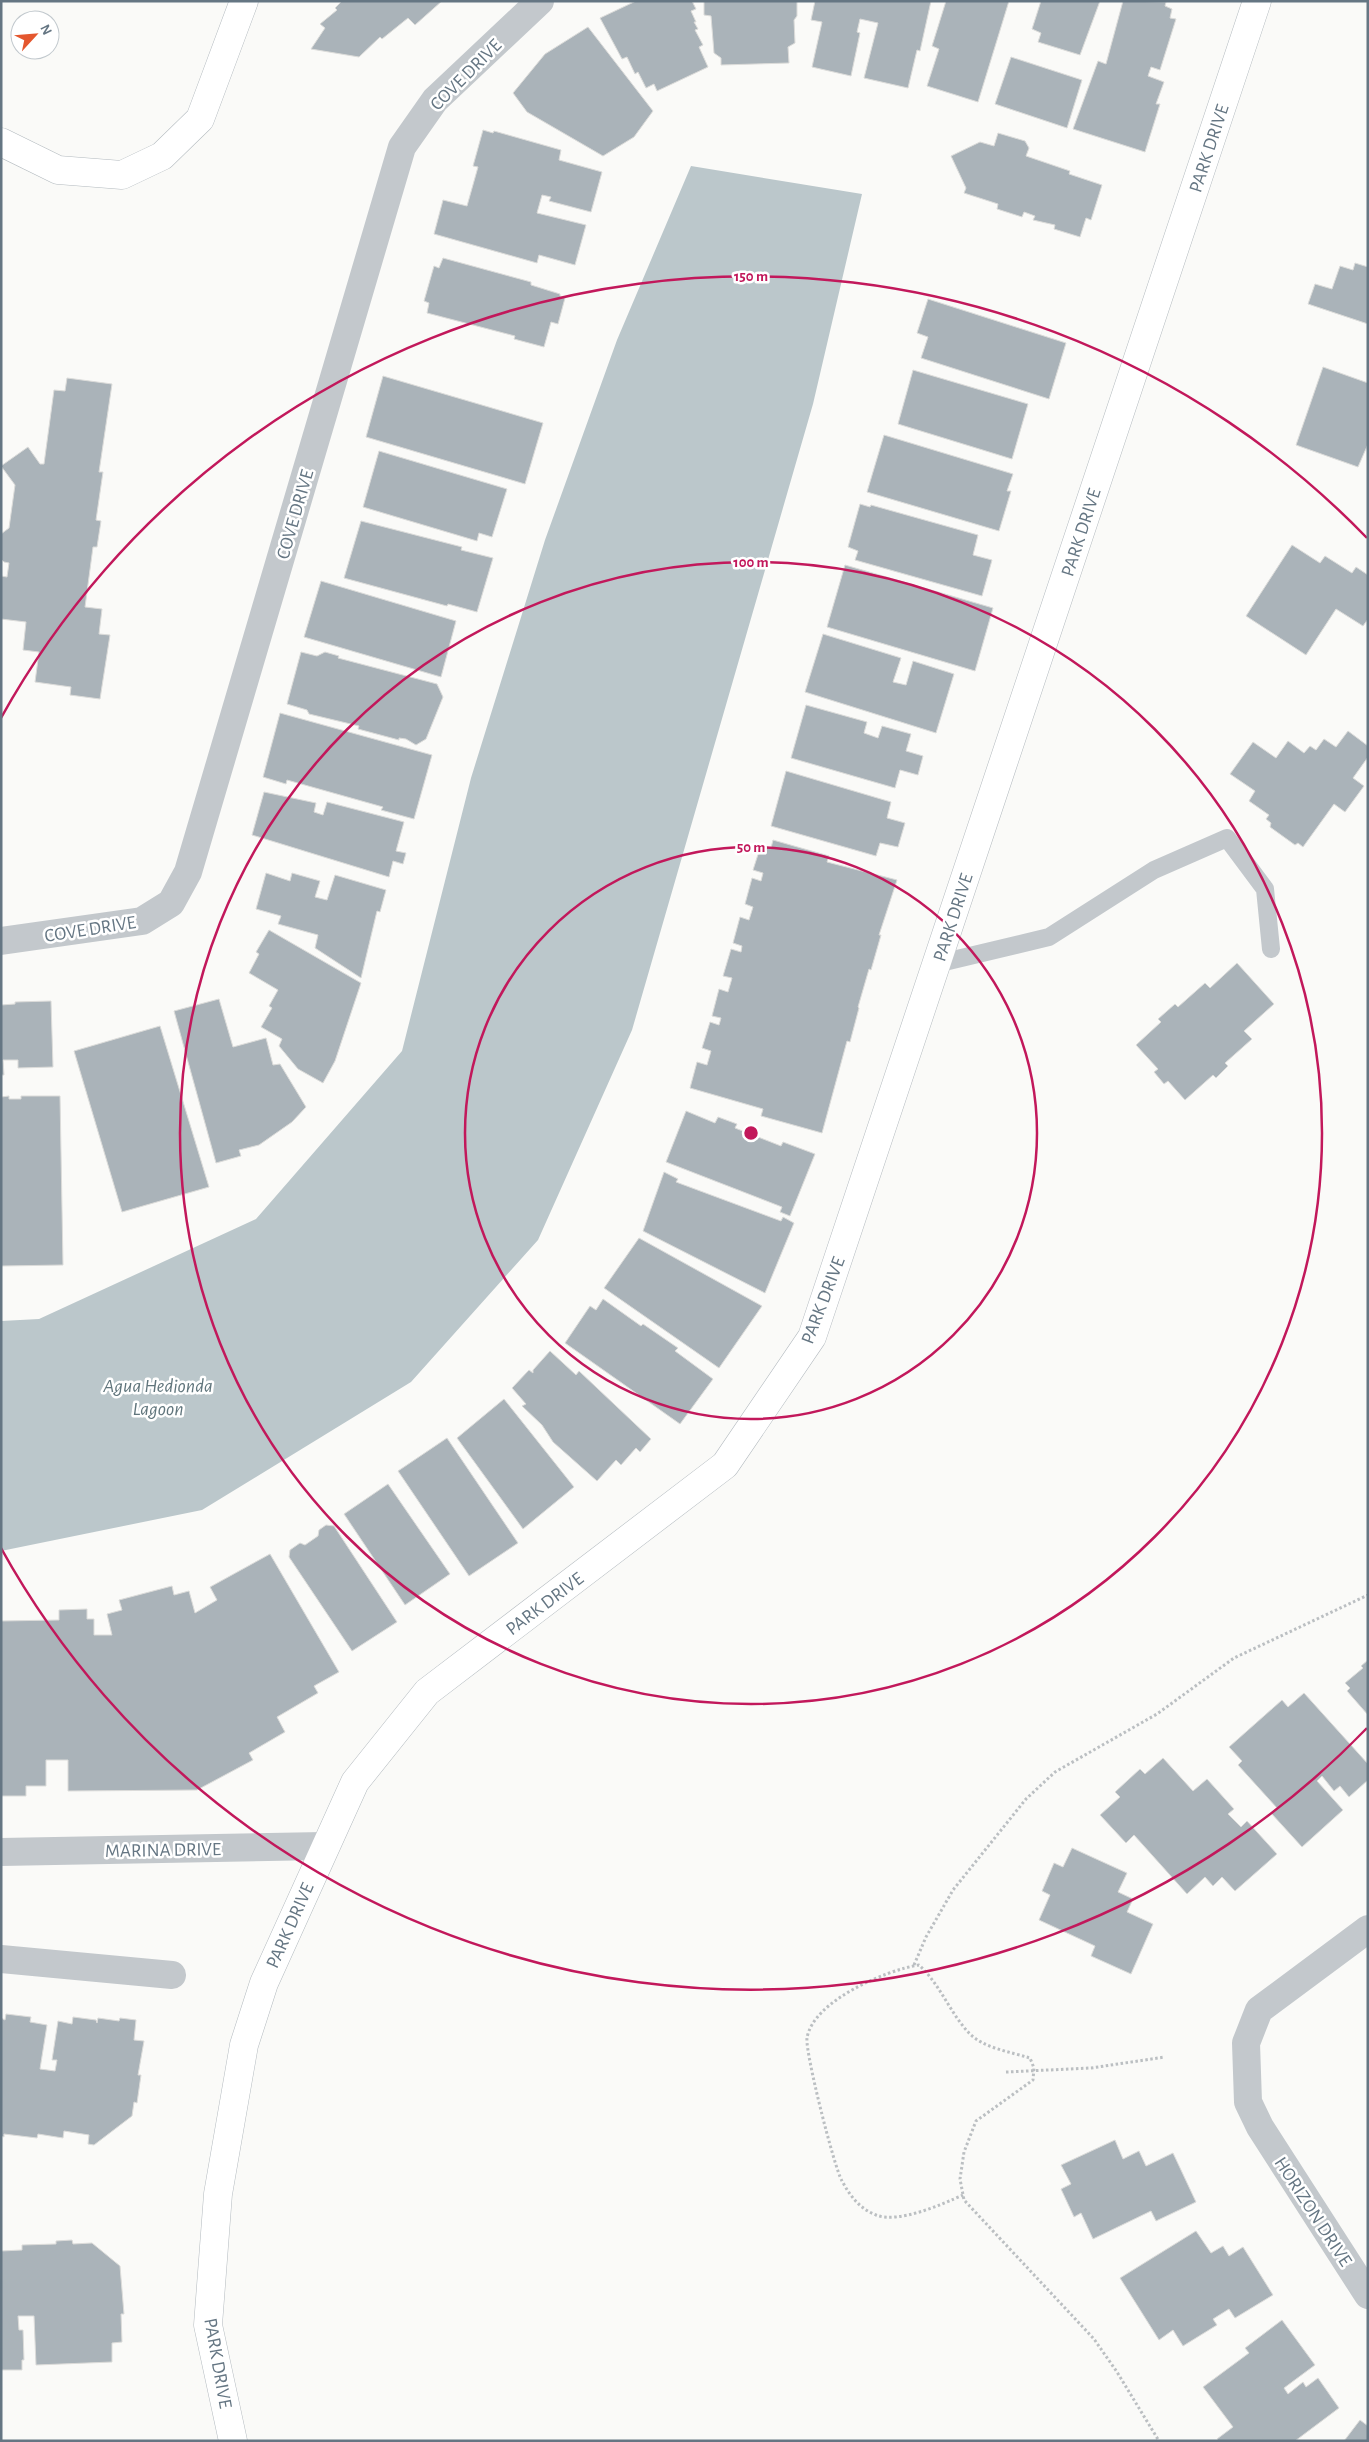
<svg xmlns="http://www.w3.org/2000/svg" width="1369" height="2442" font-family="'Alegreya Sans',sans-serif">
	<style>
		.water { fill: #bbc7cb }
		.building { fill: #aab3b9; stroke: #dcdcda }
		.lines { fill: none; stroke-linecap: round; stroke-linejoin: round }
		.secondary-casing { stroke: #b3babf; stroke-width: 29 }
		.path { stroke: #bbbfc2; stroke-width: 3; stroke-dasharray: 2.5 2.5; stroke-linecap: butt }
		.lane { stroke: #c3c8cc; stroke-width: 18 }
		.street { stroke: #c3c8cc; stroke-width: 28 }
		.secondary { stroke: #fff; stroke-width: 28 }
		.ring { fill: none; stroke: #c2185b; stroke-width: 2.5 }
		.labels { text-anchor: middle; stroke-width: 5; stroke-linejoin: round; paint-order: stroke }
		.street-label { font-size: 19px; fill: #657683; stroke: #fff }
		.water-label { font-size: 20px; font-style: italic; fill: #60757c; stroke: #fff }
		.centre { fill: #c2185b; stroke: #fff; stroke-width: 2.5 }
		.ring-label { font-size: 15px; text-anchor: middle; font-weight: bold; fill: #c2185b; stroke: #fff; stroke-width: 5; stroke-linejoin: round; paint-order: stroke }
	</style>
	<rect width="100%" height="100%" fill="#fafaf8"/>
	<path class="water" d="M691,166L862,194L813,404L632,1030L538,1240L411,1382L202,1510L1,1551V1321L39,1319L256,1219L402,1051L471,778L545,540L617,340Z"/>
	<path class="building" d="M342,1H442L415,25L408,18L382,39L380,37L359,57L311,49L325,28L320,24L337,10L335,8Z
		M636,1H692L696,9L691,11L696,22H694L698,29L695,30L703,45L699,47L708,67L657,91L654,84L646,88L638,72L635,74L627,57L622,59L600,18Z
		M704,1H797V16L794,20L795,43L788,47L789,63L721,65V58L714,53L711,16L704,15Z
		M815,1H931L920,51L917,50L908,88L864,78L878,23L860,19L857,32L860,33L851,76L812,67L822,22L811,20Z
		M946,1H1009L978,102L927,86L939,49L932,46Z
		M1041,1H1100L1080,55L1038,42L1041,33L1032,29Z
		M1123,1L1166,2L1165,6L1172,9L1170,18L1176,19L1160,70L1151,67L1148,76L1164,82L1156,104H1160L1145,152L1073,129L1098,61L1106,64Z
		M588,27L653,111L634,137L603,156L527,112L513,93L545,54Z
		M1011,57L1082,80L1067,128L995,104Z
		M483,130L493,133L494,131L561,150L559,160L602,172L591,212L549,201L551,197L542,195L537,213L586,225L575,265L539,255L537,263L434,234L443,200L467,206L478,167L473,166Z
		M998,133L1025,141L1029,148L1026,156L1070,171L1069,174L1102,185L1091,220L1086,218L1080,237L1054,229L1055,225L1033,220L1035,216L1024,212L1022,217L997,209L998,204L964,193L966,188L951,156L980,142L994,146Z
		M443,258L531,282V285L560,294V296L565,298L558,324L551,322L544,347L514,339L515,336L427,313L429,303L424,301L434,266L439,268Z
		M1355,263L1368,267V324L1308,304L1315,284L1332,289L1340,266L1353,270Z
		M928,299L1066,343L1049,399L921,358L928,337L917,333Z
		M1323,367L1368,383V444L1358,467L1296,445Z
		M913,370L1028,404L1012,459L898,424Z
		M383,376L543,423L525,484L366,437Z
		M67,378L112,384L99,472H103L96,520L101,521L97,547H93L85,607L102,609L99,634L110,635L100,699L70,695L71,687L35,682L39,652L23,650L26,622L1,619V576L7,577L9,563L4,562L1,559V534L9,528L15,485L1,466L28,447L40,464H44L54,390L65,391Z
		M884,435L1013,474L1007,491H1011L999,531L867,492Z
		M379,451L507,489L492,537L479,533L477,541L363,507Z
		M860,504L870,507L871,505L978,535L973,555L992,560L982,596L855,560L858,551L848,547Z
		M361,521L462,547L461,550L493,558L477,612L448,604L447,606L344,578Z
		M1292,545L1320,563L1325,556L1352,573L1356,567L1368,575V619L1363,626L1336,609L1306,655L1246,616Z
		M845,565L993,608L975,671L827,627Z
		M321,581L456,621L441,677L304,637Z
		M823,634L901,658L893,682L906,685L913,661L954,674L936,733L805,692Z
		M301,652L317,656L325,652L339,656L338,658L437,684L443,697L426,739L416,745L406,739L399,738V740L358,729L359,726L309,714L307,710L287,704Z
		M806,705L867,722L864,733L878,738L882,726L911,734L906,751L923,756L918,775L900,770L895,788L791,758Z
		M280,713L432,755L414,819L381,810L383,807L287,780L286,784L263,777Z
		M1348,731L1368,746V757L1353,778L1364,786L1345,812L1334,804L1303,847L1298,843L1295,845L1270,827L1271,823L1266,819L1269,815L1249,801L1255,791L1230,774L1253,742L1276,758L1288,741L1304,753L1310,746L1316,750L1324,739L1336,747Z
		M786,771L891,802L887,818L905,823L898,847L880,843L876,856L771,826Z
		M264,792L316,803L314,812L323,815L327,802L404,822L396,851L406,853L403,864L393,861L389,877L252,835Z
		M773,840L829,856L827,862L897,880L879,935H881L871,970L869,969L858,1007L859,1008L850,1042L847,1041L822,1133L761,1116L763,1109L690,1088L697,1062L707,1065L711,1051L702,1048L710,1022L719,1025L721,1018L712,1016L719,989L728,992L732,978L723,976L731,949L741,952L742,946L733,943L740,917L749,920L753,907L745,904L752,878L761,881L763,873L753,870L761,845L771,848Z
		M266,873L290,881L292,873L320,881L315,897L327,900L335,875L386,890L380,912L377,911L361,978L315,948L318,935L278,924L281,916L256,909Z
		M269,930L361,983L335,1061L323,1083L298,1069L279,1046L282,1039L261,1027L272,1008L269,1006L278,990L249,973L259,954L256,952Z
		M1237,963L1274,1004L1244,1031L1252,1039L1225,1063L1228,1066L1216,1078L1213,1075L1185,1100L1168,1081L1164,1084L1154,1072L1158,1069L1136,1045L1161,1022L1158,1019L1175,1004L1178,1007L1205,983L1210,988Z
		M219,999L233,1047L266,1038L273,1065L280,1064L306,1107L292,1122L259,1145L239,1150L241,1156L216,1163L174,1011Z
		M51,1001L53,1067L18,1068V1060H3L4,1075H1V1005L15,1004V1002Z
		M160,1026L209,1187L122,1212L74,1051Z
		M9,1096V1099H21V1096H60L63,1265L1,1266V1097Z
		M686,1111L715,1123L718,1117L737,1124L735,1128L781,1146L783,1142L815,1154L790,1216L780,1212L782,1207L666,1162Z
		M664,1172L678,1179L676,1182L781,1221L783,1217L794,1223L765,1293L643,1231Z
		M639,1238L762,1306L719,1368L604,1288Z
		M603,1299L641,1326L643,1324L678,1348L675,1351L713,1379L680,1424L565,1343L590,1306L596,1310Z
		M550,1351L576,1375L579,1371L651,1439L640,1452L636,1448L621,1465L616,1460L597,1481L553,1442L542,1425L522,1406L526,1404L512,1388L529,1370L533,1373V1370Z
		M504,1399L574,1487L523,1529L457,1438Z
		M447,1438L518,1543L469,1576L398,1471Z
		M388,1484L450,1574L405,1605L344,1514Z
		M326,1525L334,1526L397,1622L352,1651L289,1557L290,1550L300,1543L305,1545L318,1536L319,1530Z
		M270,1554L339,1672L314,1686L318,1693L277,1717L285,1732L249,1753L253,1760L197,1790L68,1791V1760H46V1786H26V1796H1V1621L59,1620V1610L87,1609V1619H94V1635H112L107,1614L122,1610L119,1600L172,1586L174,1595L189,1591L195,1613L217,1600L210,1587Z
		M1368,1660V1715L1347,1691L1350,1688L1345,1683L1363,1668L1361,1666Z
		M1304,1693L1368,1764V1780L1349,1797L1340,1786L1334,1791L1322,1776L1317,1781L1343,1810L1302,1847L1271,1813L1277,1808L1238,1765L1242,1761L1229,1747L1282,1700L1288,1707Z
		M1163,1758L1193,1791L1207,1779L1234,1809L1228,1814L1241,1827L1247,1821L1277,1854L1235,1891L1222,1877L1213,1886L1205,1877L1187,1894L1134,1835L1126,1843L1100,1815L1120,1797L1115,1792L1140,1769L1145,1774Z
		M1072,1848L1127,1873L1118,1892L1133,1899L1127,1912L1153,1924L1131,1974L1091,1956L1095,1946L1039,1920L1050,1895L1042,1891L1054,1863L1063,1867Z
		M6,2014L31,2017L30,2022L47,2025L40,2069L55,2071L57,2060H52L58,2021L72,2024L73,2017L96,2020L97,2023L98,2018L119,2021L120,2018L136,2020L134,2040L144,2041L138,2075H141L137,2103L134,2102L132,2116L94,2145L88,2144L89,2135L64,2131L63,2138L38,2134L37,2138L4,2134V2137L1,2136V2018L5,2020Z
		M1115,2140L1123,2159L1139,2151L1146,2166L1173,2153L1196,2202L1156,2221L1151,2211L1093,2239L1081,2213L1074,2217L1061,2189L1071,2184L1061,2165Z
		M1196,2231L1211,2253L1223,2246L1229,2256L1243,2247L1273,2295L1235,2318L1229,2309L1213,2319L1217,2325L1183,2346L1173,2330L1159,2340L1120,2278Z
		M72,2240L73,2244L92,2243L120,2266L124,2314H121L122,2342L112,2343V2362L36,2365L34,2316H18L19,2330H23L24,2360H22V2370H1V2251L22,2250V2245L56,2244V2241Z
		M1282,2320L1315,2365L1284,2388L1288,2394L1303,2382L1306,2387L1318,2378L1339,2408L1295,2441H1219L1217,2439L1233,2427L1203,2387L1249,2353L1245,2348Z
		M1360,2420L1368,2426V2441H1344Z"/>
	<g class="lines">
		<defs>
			<path id="secondary" d="M1,142L58,170L122,175L162,156L200,119L244,1
				M233,2441L208,2325L218,2194L244,2045L264,1983L355,1782L427,1692L725,1465L812,1337L1257,1"/>
		</defs>
		<use href="#secondary" class="secondary-casing"/>
		<path class="path" d="M914,1965L926,1937L953,1890L1026,1799L1055,1772L1157,1714L1234,1658L1368,1595
			M1006,2072L1091,2068L1165,2057
			M963,2195C943,2204 898,2224 876,2215C860,2209 850,2196 842,2181C834,2167 805,2052 807,2038C813,2001 886,1970 919,1965C940,1984 950,2013 969,2033C983,2048 1011,2052 1030,2058L1034,2068L1033,2080L976,2121L964,2152L960,2179L964,2200L1094,2339L1117,2372L1159,2441"/>
		<path class="lane" d="M936,964L1049,937L1154,870L1227,838L1265,889L1271,949"/>
		<path class="street" d="M1,941L142,921L171,903L188,872L402,147L435,100L540,1
			M1,1852L324,1846
			M1368,1929L1259,2010L1246,2043L1248,2102L1260,2127L1368,2295
			M1,1959L172,1975"/>
		<use href="#secondary" class="secondary"/>
	</g>
	<g class="ring">
		<circle cx="751" cy="1133" r="286"/>
		<circle cx="751" cy="1133" r="571"/>
		<path d="M1367 1728A857 857 0 0 1 1 1548M1 718A857 857 0 0 1 1367 538"/>
	</g>
	<g class="labels">
		<g class="street-label">
			<text transform="translate(465 74) rotate(-45)" y="7">COVE DRIVE</text>
			<text transform="translate(1208 148) rotate(-72)" y="7">PARK DRIVE</text>
			<text transform="translate(294 514) rotate(-74)" y="7">COVE DRIVE</text>
			<text transform="translate(1080 532) rotate(-72)" y="7">PARK DRIVE</text>
			<text transform="translate(952 917) rotate(-72)" y="7">PARK DRIVE</text>
			<text transform="translate(90 928) rotate(-9)" y="7">COVE DRIVE</text>
			<text transform="translate(822 1300) rotate(-69)" y="7">PARK DRIVE</text>
			<text transform="translate(544 1603) rotate(-37)" y="7">PARK DRIVE</text>
			<text transform="translate(163 1849) rotate(-1)" y="7">MARINA DRIVE</text>
			<text transform="translate(289 1925) rotate(-66)" y="7">PARK DRIVE</text>
			<text transform="translate(1314 2211) rotate(57)" y="7">HORIZON DRIVE</text>
			<text transform="translate(219 2363) rotate(80)" y="7">PARK DRIVE</text>
		</g>
		<g class="water-label">
			<text x="158" y="1392">Agua Hedionda<tspan x="158" dy="23">Lagoon</tspan></text>
		</g>
	</g>
	<circle cx="751" cy="1133" r="8" class="centre"/>
	<g class="ring-label">
		<text x="751" y="281">150 m</text>
		<text x="751" y="567">100 m</text>
		<text x="751" y="852">50 m</text>
	</g>
	<rect width="1369" height="2442" fill="none" stroke="#657683" stroke-width="5"/>
	<g transform="translate(35 35) rotate(64)"><circle r="24" fill="#ffffff" stroke="#c1c8cd"/>
	<path d="M0-4L9 19L0 12L-9 19Z" fill="#e4572e"/>
	<text y="-8" font-size="14" font-weight="bold" text-anchor="middle" fill="#657683">N</text>
	</g>
</svg>
